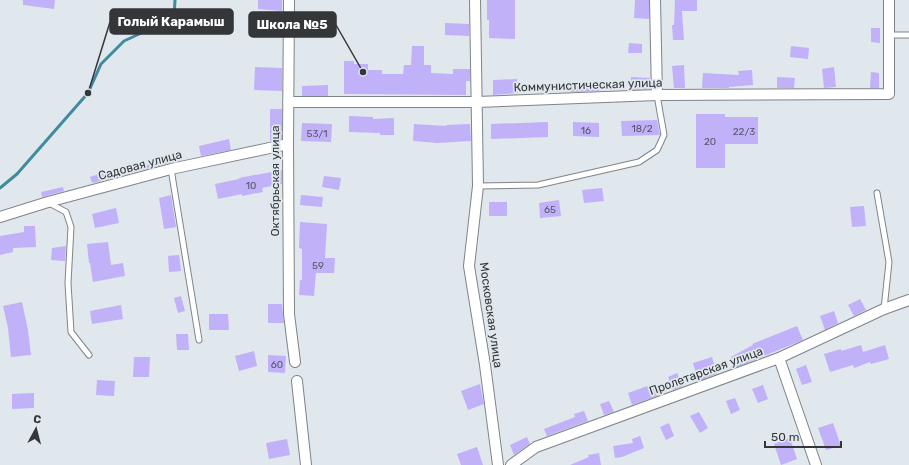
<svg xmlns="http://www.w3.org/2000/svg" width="909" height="465" font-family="Rubik,sans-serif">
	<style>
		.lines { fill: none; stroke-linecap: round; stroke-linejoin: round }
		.stream { stroke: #408b9e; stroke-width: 3 }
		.building { fill: #c1b1f9 }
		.lane-casing { stroke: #7e8489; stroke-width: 7 }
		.street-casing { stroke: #7e8489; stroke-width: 12 }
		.lane { stroke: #fff; stroke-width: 5 }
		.street { stroke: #fff; stroke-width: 10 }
		.labels { text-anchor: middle; stroke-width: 3.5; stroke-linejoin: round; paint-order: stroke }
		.number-label { font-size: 10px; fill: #575569 }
		.street-label { font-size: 12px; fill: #343639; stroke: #e0e7ed }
		.leader { fill: none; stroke: #343639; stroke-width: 1.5 }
		.callout-dot { fill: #343639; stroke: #e0e7ed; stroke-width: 1.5 }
		.callout { fill: #343639; stroke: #343639; stroke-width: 1.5 }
		.callout-label { font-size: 13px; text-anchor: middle; font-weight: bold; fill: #fff }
	</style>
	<rect width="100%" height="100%" fill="#e0e7ed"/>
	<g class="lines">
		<path class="stream" d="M0,188L17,174L88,93L101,64L124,41L174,18L175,0"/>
	</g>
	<path class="building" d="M23,0H55L54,9L23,5Z
		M258,0H282V11L258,9Z
		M487,0H515V39L489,38V20H487Z
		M635,0H649V19L634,18Z
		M675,0H697V11H682L684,40H673L672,25H674Z
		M445,23L469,24V36L445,35Z
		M871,28H880V43L871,42Z
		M629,43L642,44V53H628Z
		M412,46H424V65H431V73L453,74V69H470V81H466V95L344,94V61H354V64H368V70H382V74H403L404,65H411Z
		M791,46L809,48L808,59L790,57Z
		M684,65L685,88H674L672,66Z
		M255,67L282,68V91L254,90Z
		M834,67L836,87L824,88L822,69Z
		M752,70L753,85L729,87V88H702L703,73L739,75L738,71Z
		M871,72L879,73V88H870Z
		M631,77L650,78V89L631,90Z
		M777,77L795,78L794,88H777Z
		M517,79L518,93L493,95V80Z
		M571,82H600L599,91L571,92Z
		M328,85V96H302V86Z
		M270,109H282V139L270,141Z
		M696,114H725V117H758V144H725V168H696Z
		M349,116L373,117V119L394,118V135H380V133L349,132Z
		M657,120L660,135L622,136L621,121Z
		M548,122V137L491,139V124Z
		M573,122L599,123V137L573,136Z
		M302,123L332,124L331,142L301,141Z
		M414,124L446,126V125L470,124L471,141L437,143L413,141Z
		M229,139L231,150L201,156L199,146Z
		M181,157L182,160L134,172L133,168Z
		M110,170L113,178L92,183L90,177Z
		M282,170V184L262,188L263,192L242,196V194L218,199L215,184L239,179V178Z
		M324,176L341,178L339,190L322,187Z
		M63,187L64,191L42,197L41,192Z
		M602,188L604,201L584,203L582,190Z
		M171,195L176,227L164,229L159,198Z
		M301,195L323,197L322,207L300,205Z
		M559,200L561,216L540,218L539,203Z
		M489,202H507V216H489Z
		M864,206L866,226L852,227L850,207Z
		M116,208L119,223L95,228L92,214Z
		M300,222L327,224L325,258H335L334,273H316L314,296L299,295L300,280H302V249L299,248Z
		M24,226H35L36,247L13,248V252L0,255V236L24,232Z
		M108,242L111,265L123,263L125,276L93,282L90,263H89L87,244Z
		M66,246L65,261L51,260L52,248Z
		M179,255L181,271L169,272L168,256Z
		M181,296L185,311L178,313L174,298Z
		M860,299L866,310L854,316L848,305Z
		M22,302L28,330L31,355L11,357L8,328L3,306Z
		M268,304H282L284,323H268Z
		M121,305L123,319L92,324L90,311Z
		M834,311L838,323L825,330L820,316Z
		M209,314H228L229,330H209Z
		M797,326L803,340L737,367L731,357L753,345L752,344Z
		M176,334H188L189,350H177Z
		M861,345L863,352L885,345L889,359L871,364L870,362L854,368L853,365L830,372L824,354L841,349V351Z
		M254,351L257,366L239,371L235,356Z
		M268,355L286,356L285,373L268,372Z
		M134,357H150L149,377H133Z
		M712,357L717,374L698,381L693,363Z
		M806,365L812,382L802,385L796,369Z
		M677,373L683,386L673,390L668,377Z
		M97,380L115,381L114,396L96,395Z
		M480,384L484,404L468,410L461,391Z
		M653,384L657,396L632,405L628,393Z
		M763,385L768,399L758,403L752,389Z
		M34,393V408L12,409V394Z
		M735,398L740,410L731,414L726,401Z
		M609,401L614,412L604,415L600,404Z
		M584,411L588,421L547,436L544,429L575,417L574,414Z
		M699,412L708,428L700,433L690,416Z
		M669,423L674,436L666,440L660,427Z
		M833,423L841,446L826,450L818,428Z
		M640,436L644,448L622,457L615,458L613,446L633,443L632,439Z
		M527,437L530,444L514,455L510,445Z
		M790,438L797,459L781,465L774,444Z
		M287,439L290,455L269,459L266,443Z
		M477,447L483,465H461L457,454Z
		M599,453L601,465H570L589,457L588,455Z"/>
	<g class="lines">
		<defs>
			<path id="lane" d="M889,35H909
				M171,169L199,340
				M478,186L538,185L639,162L657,150L664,135L657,95
				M877,193L889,262L884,309
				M49,203L66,212L71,227L68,283L71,332L89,355"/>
			<path id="street" d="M289,0L288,144L289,314L295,362
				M475,0L478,186L469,266L485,365L498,465
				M655,0L657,95
				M288,102H477L657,95L889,94V0
				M0,217L48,202L171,169L288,144
				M779,358L816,465
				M297,381L306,465
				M511,465L536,447L779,358L884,309L909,300"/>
		</defs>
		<use href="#lane" class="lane-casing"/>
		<use href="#street" class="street-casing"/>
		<use href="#lane" class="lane"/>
		<use href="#street" class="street"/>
	</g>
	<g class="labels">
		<g class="number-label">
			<text x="642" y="132">18/2</text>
			<text x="586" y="134">16</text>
			<text x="744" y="135">22/3</text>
			<text x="317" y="137">53/1</text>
			<text x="710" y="145">20</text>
			<text x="251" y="189">10</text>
			<text x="550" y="213">65</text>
			<text x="318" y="269">59</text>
			<text x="277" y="368">60</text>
		</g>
		<g class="street-label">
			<text transform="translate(588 85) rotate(-2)" y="4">Коммунистическая улица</text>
			<text transform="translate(140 165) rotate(-15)" y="4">Садовая улица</text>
			<text transform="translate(275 181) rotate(-90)" y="4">Октябрьская улица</text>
			<text transform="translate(491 315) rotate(82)" y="4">Московская улица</text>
			<text transform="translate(706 371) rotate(-20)" y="4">Пролетарская улица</text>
		</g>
	</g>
	<path class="leader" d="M88 93L110 22M363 72L336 25"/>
	<g class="callout-dot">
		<circle cx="88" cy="93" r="4"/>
		<circle cx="363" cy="72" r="4"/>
	</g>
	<g class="callout">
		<rect x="110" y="9" width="123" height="25" rx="4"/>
		<rect x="249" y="12" width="87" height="25" rx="4"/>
	</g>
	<g class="callout-label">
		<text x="171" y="26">Голый Карамыш</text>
		<text x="292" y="29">Школа №5</text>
	</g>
	<g transform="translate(36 429) rotate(7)" stroke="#e0e7ed" stroke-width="3" paint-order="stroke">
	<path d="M0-3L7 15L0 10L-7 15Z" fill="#343639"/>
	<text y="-6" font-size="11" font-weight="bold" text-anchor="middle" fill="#343639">С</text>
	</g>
	<path d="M765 441v6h76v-6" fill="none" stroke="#343639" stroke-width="2"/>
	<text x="771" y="441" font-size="12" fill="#343639" stroke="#e0e7ed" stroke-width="3" paint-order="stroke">50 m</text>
</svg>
